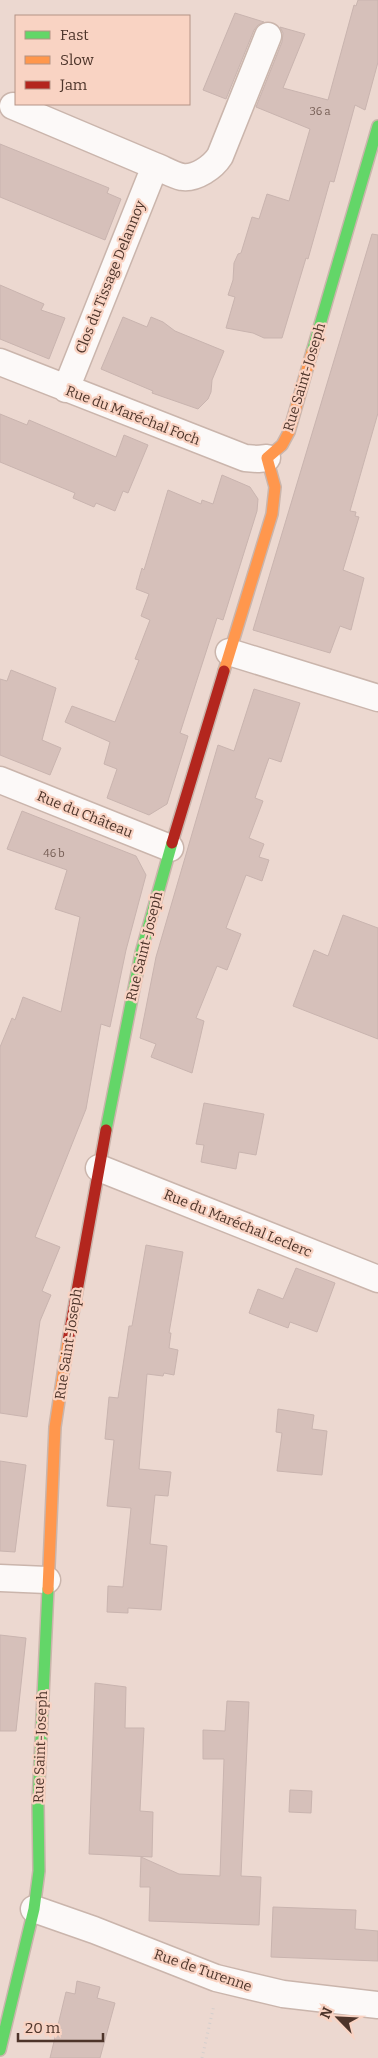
<svg xmlns="http://www.w3.org/2000/svg" width="378" height="2058" font-family="Bitter,serif">
	<style>
		.building { fill: #d6c0ba; stroke: #c9b4af }
		.lines { fill: none; stroke-linecap: round; stroke-linejoin: round }
		.street-casing { stroke: #cab5ac; stroke-width: 29 }
		.fast-casing { stroke: #cab5ac; stroke-width: 14 }
		.slow-casing { stroke: #cab5ac; stroke-width: 14 }
		.jam-casing { stroke: #cab5ac; stroke-width: 14 }
		.path { stroke: #d5cfcd; stroke-width: 3; stroke-dasharray: 1 4; stroke-linecap: butt }
		.street { stroke: #fcf9f8; stroke-width: 26 }
		.fast { stroke: #63d668; stroke-width: 11 }
		.slow { stroke: #ff974d; stroke-width: 11 }
		.jam { stroke: #b3261e; stroke-width: 11 }
		.labels { text-anchor: middle; stroke-width: 4.5; stroke-linejoin: round; paint-order: stroke }
		.number-label { font-size: 11px; fill: #735b52 }
		.street-label { font-size: 14px; fill: #4d342a; stroke: #f9d3c3 }
	</style>
	<rect width="100%" height="100%" fill="#ecd8d0"/>
	<path class="building" d="M358,0H378V62L365,110L355,105L334,182L330,181L308,259L306,258L282,338H264L253,333L226,328L235,297L228,295L233,280L234,263L238,254L241,253L252,217L259,219L267,194L289,201L310,129L256,107L282,42L283,33L280,27L305,34L283,88L328,100L354,5L356,6Z
		M235,13L264,22L258,25L254,30L226,99L203,90Z
		M0,144L109,188L107,193L121,199L105,240L0,197Z
		M372,234L378,235V413L350,511L356,512L355,516L359,517L343,570L364,578L351,630L340,626L330,653L253,630Z
		M0,285L44,304L41,310L65,318L49,359L0,339Z
		M123,317L147,327L151,317L163,322L175,331L224,351L212,380L211,392L208,399L198,409L152,393L153,391L101,369Z
		M0,414L27,425L29,420L116,457L124,435L148,445L128,493L123,491L115,511L96,503L94,507L73,498L75,493L0,462Z
		M222,475L250,487L258,499L257,511L223,620L217,618L196,683L180,733L188,736L167,804L149,815L107,798L117,769L104,764L110,742L65,722L72,706L115,722L139,660L135,659L150,620L141,616L149,594L136,589L142,568L144,570L168,490L201,504L202,500L213,504Z
		M11,670L56,688L42,740L61,748L50,775L0,755V679L7,681Z
		M254,689L300,703L281,762L269,758L255,798L263,801L249,838L264,844L259,857L269,860L262,881L246,875L226,928L241,934L227,970L217,966L196,1018L204,1021L192,1073L151,1057L156,1044L140,1038L156,957L218,745L234,751Z
		M22,811L136,856L146,875L126,950L110,1027L101,1024L86,1109L35,1237L60,1247L42,1291L51,1295L40,1321L27,1417L0,1413V1047L12,1018L15,1020L23,997L61,1012L80,917L55,909L67,870L7,849Z
		M343,915L378,928V1039L293,1006L314,950L328,956Z
		M204,1103L264,1114L256,1155L239,1152L236,1169L201,1162L204,1145L196,1144Z
		M146,1245L183,1252L169,1333H171L169,1348L178,1350L174,1375L164,1373L163,1376L147,1374L139,1469L171,1472L168,1496L155,1495L150,1544L167,1546L161,1610L128,1608V1613L107,1612L108,1586L123,1587L131,1508L107,1506L114,1440L105,1439L109,1397L118,1398L129,1326H132Z
		M296,1268L335,1283L317,1332L290,1322L288,1328L249,1313L258,1289L283,1299Z
		M278,1409L314,1415L312,1429L327,1431L322,1475L277,1471L282,1433L276,1432Z
		M0,1461L26,1465L15,1552L0,1551Z
		M0,1635L26,1638L16,1731H0Z
		M95,1683L126,1687L125,1728H144L140,1811L153,1812L152,1857L89,1854Z
		M227,1701L249,1702L241,1876L261,1877L259,1925L149,1921L150,1887H140L141,1857L179,1874L220,1876L224,1759H203V1730L225,1731Z
		M290,1790L312,1791L311,1813L289,1812Z
		M273,1907L356,1910L355,1929L378,1931V1961L271,1957Z
		M77,1981L100,1987L97,1998L115,2003L100,2058H50L66,1992L75,1994Z"/>
	<g class="lines">
		<defs>
			<path id="street" d="M13,106L155,166L66,389
				M155,166C163,169 173,175 182,177C196,179 213,167 220,156L268,36
				M0,362L245,458L258,459L267,458
				M229,652L378,698
				M0,780L170,848
				M99,1168L378,1279
				M0,1578L47,1580
				M34,1909L94,1930L216,1978L283,1994L378,2005"/>
			<path id="fast" d="M312,352L378,126
				M106,1130L141,953L172,843
				M0,2050L34,1909L39,1871L38,1804L48,1589"/>
			<path id="slow" d="M224,671L272,514L275,487L267,458L282,445L289,432L312,352
				M48,1589L55,1427L68,1341"/>
			<path id="jam" d="M172,843L224,671
				M68,1341L106,1130"/>
		</defs>
		<use href="#street" class="street-casing"/>
		<use href="#fast" class="fast-casing"/>
		<use href="#slow" class="slow-casing"/>
		<use href="#jam" class="jam-casing"/>
		<path class="path" d="M202,2058L214,2005"/>
		<use href="#street" class="street"/>
		<use href="#fast" class="fast"/>
		<use href="#slow" class="slow"/>
		<use href="#jam" class="jam"/>
	</g>
	<g class="labels">
		<g class="number-label">
			<text x="320" y="115">36 a</text>
			<text x="54" y="857">46 b</text>
		</g>
		<g class="street-label">
			<text transform="translate(110 277) rotate(-68)" y="5">Clos du Tissage Delannoy</text>
			<text transform="translate(304 377) rotate(-73)" y="5">Rue Saint-Joseph</text>
			<text transform="translate(133 415) rotate(21)" y="5">Rue du Maréchal Foch</text>
			<text transform="translate(85 814) rotate(22)" y="5">Rue du Château</text>
			<text transform="translate(144 946) rotate(-76)" y="5">Rue Saint-Joseph</text>
			<text transform="translate(238 1223) rotate(22)" y="5">Rue du Maréchal Leclerc</text>
			<text transform="translate(68 1344) rotate(-81)" y="5">Rue Saint-Joseph</text>
			<text transform="translate(40 1747) rotate(-88)" y="5">Rue Saint-Joseph</text>
			<text transform="translate(203 1970) rotate(19)" y="5">Rue de Turenne</text>
		</g>
	</g>
	<rect x="15" y="15" width="175" height="90" fill="#f9d3c3" stroke="#b49386"/>
	<rect x="25" y="31" width="25" height="8" fill="#63d668" stroke="#b49386"/>
	<text x="60" y="40" font-size="15" fill="#4d342a">Fast</text>
	<rect x="25" y="56" width="25" height="8" fill="#ff974d" stroke="#b49386"/>
	<text x="60" y="65" font-size="15" fill="#4d342a">Slow</text>
	<rect x="25" y="81" width="25" height="8" fill="#b3261e" stroke="#b49386"/>
	<text x="60" y="90" font-size="15" fill="#4d342a">Jam</text>
	<g transform="translate(338 2018) rotate(294)" stroke="#f9d3c3" stroke-width="4" paint-order="stroke">
	<path d="M0-4L9 19L0 12L-9 19Z" fill="#4d342a"/>
	<text y="-8" font-size="14" font-weight="bold" text-anchor="middle" fill="#4d342a">N</text>
	</g>
	<path d="M18 2033v8h85v-8" fill="none" stroke="#4d342a" stroke-width="2.5"/>
	<text x="25" y="2033" font-size="15" fill="#4d342a" stroke="#f9d3c3" stroke-width="4" paint-order="stroke">20 m</text>
</svg>
